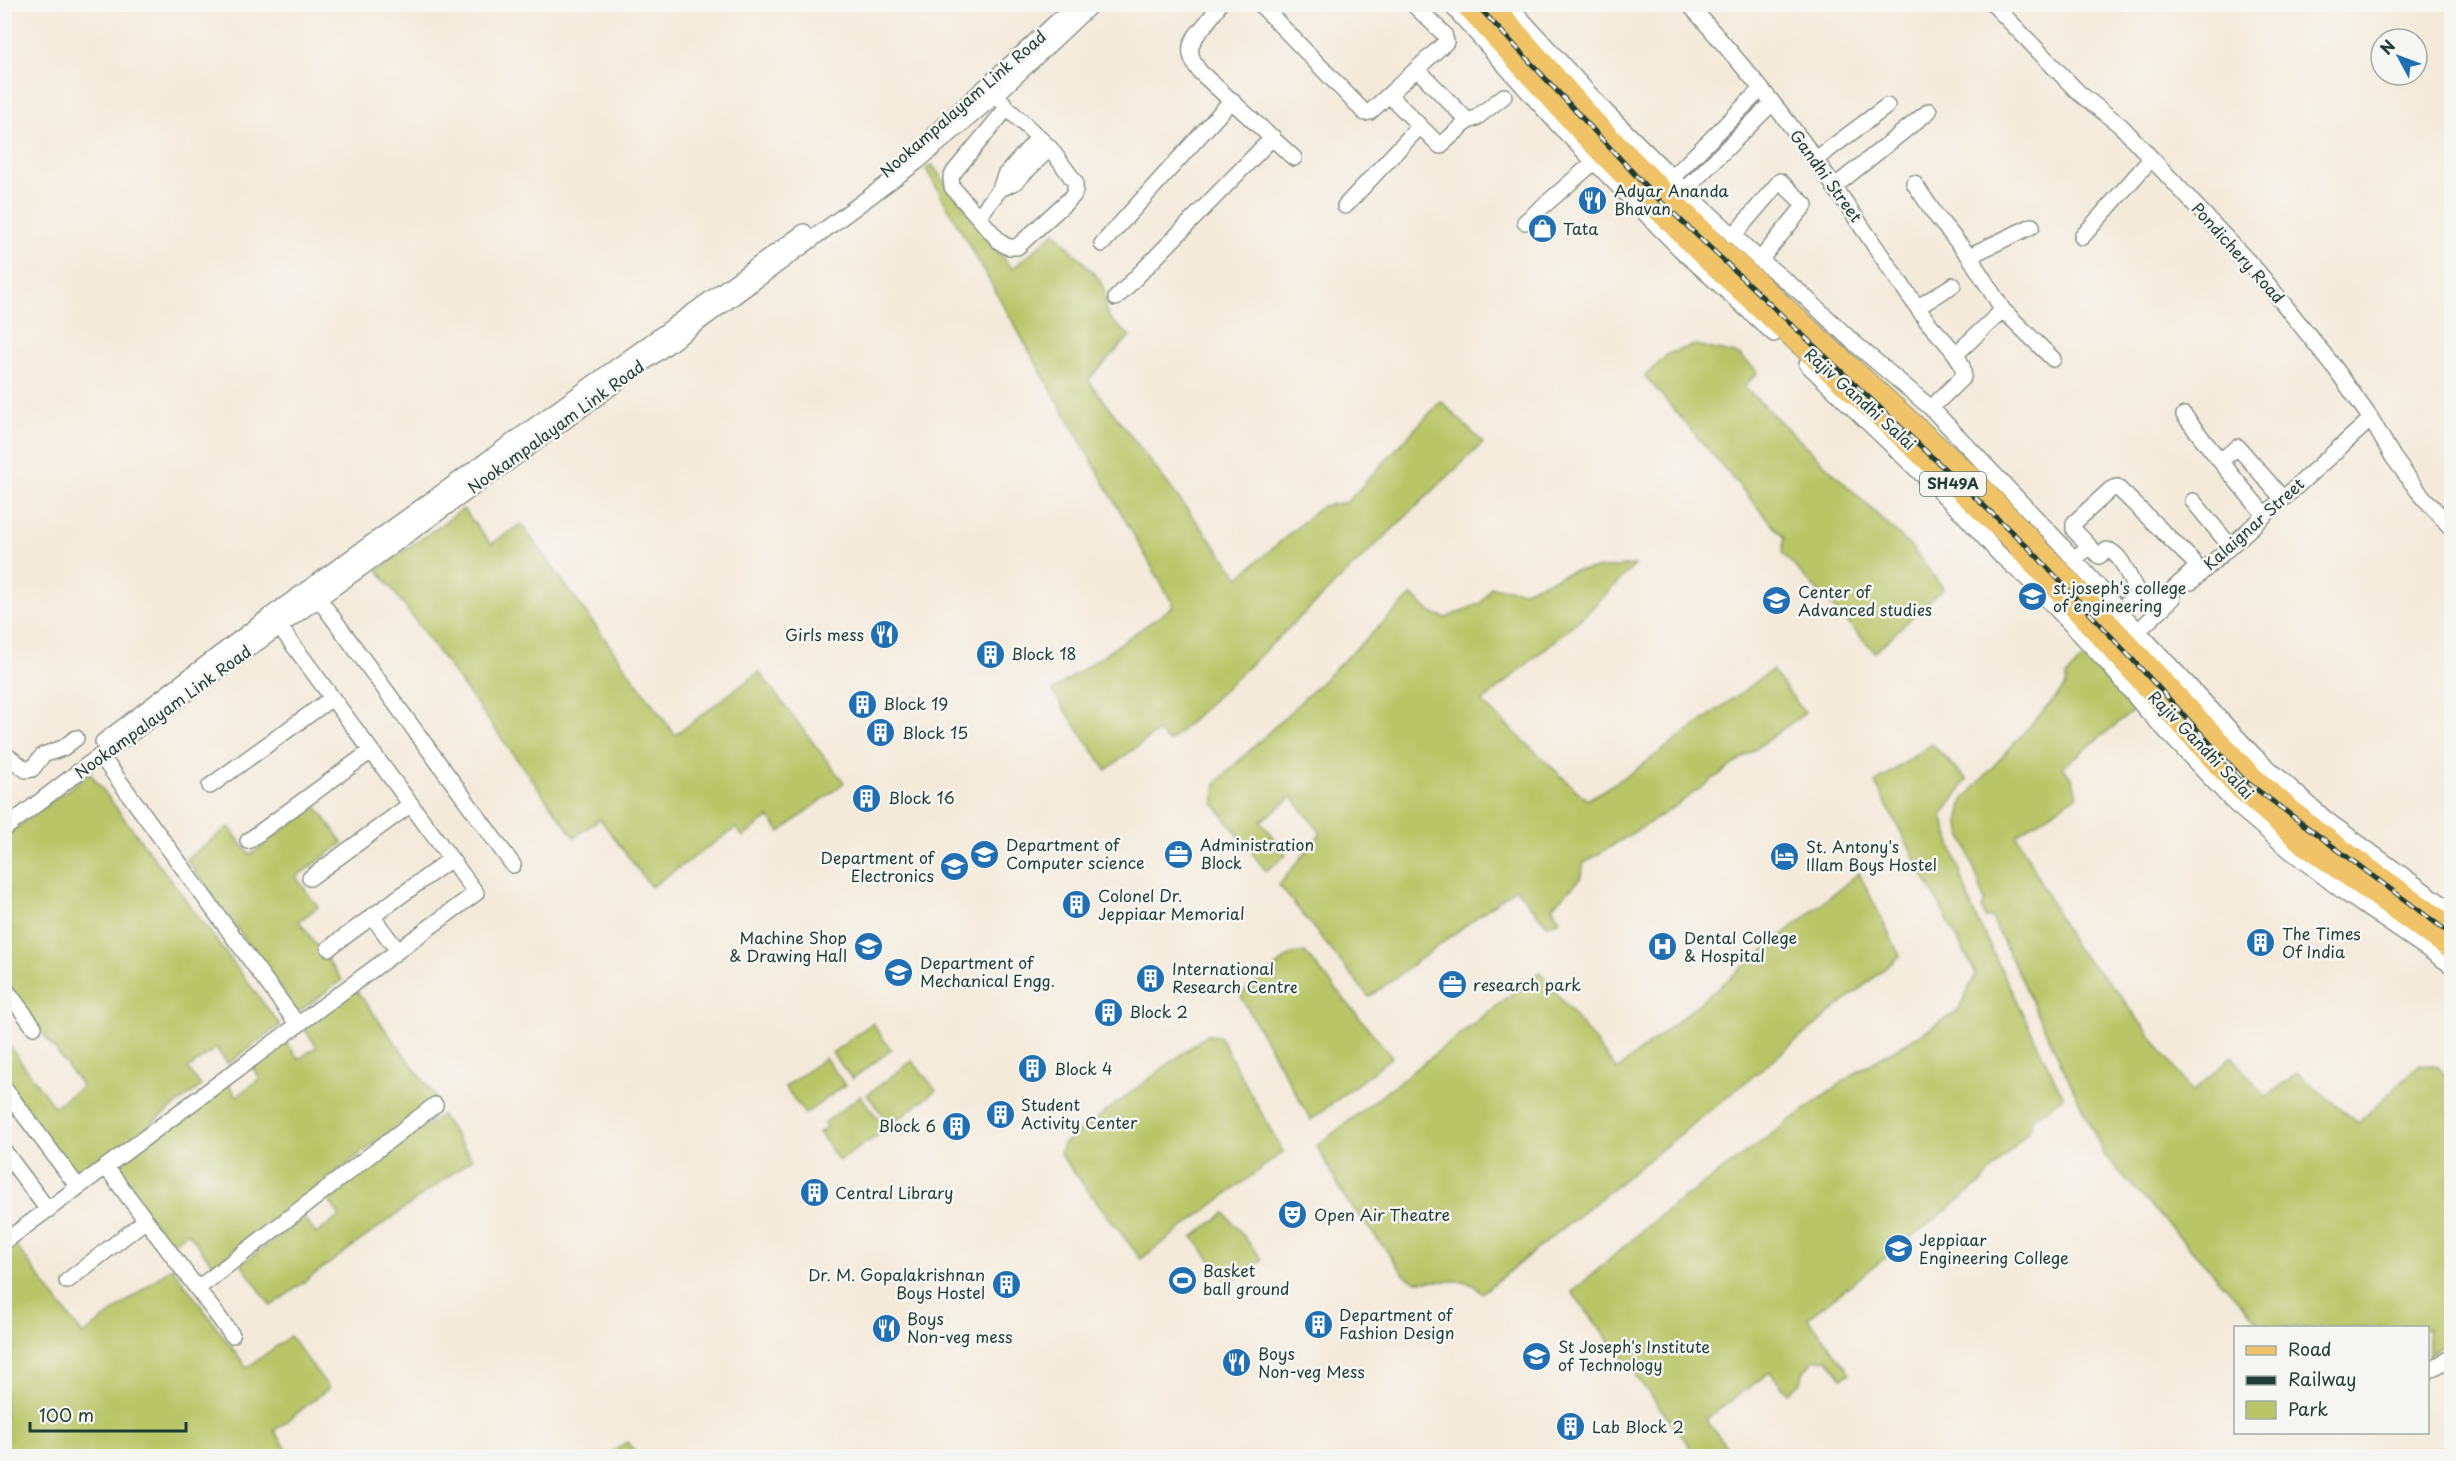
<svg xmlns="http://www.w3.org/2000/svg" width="2456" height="1461" font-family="'Playpen Sans',sans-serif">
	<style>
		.green { fill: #b9c668; stroke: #6c824e; stroke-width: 1.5 }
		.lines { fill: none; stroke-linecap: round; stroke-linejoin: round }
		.minor-casing { stroke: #8a9487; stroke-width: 18 }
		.major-casing { stroke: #8a9487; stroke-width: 22 }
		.minor { stroke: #fff; stroke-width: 15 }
		.major { stroke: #f1c369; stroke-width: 20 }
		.rail-casing { stroke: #1f3d34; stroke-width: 5 }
		.rail { stroke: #f6f6f2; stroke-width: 3; stroke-dasharray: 9; stroke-linecap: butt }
		.labels { text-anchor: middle; stroke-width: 5; stroke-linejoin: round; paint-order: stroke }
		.shield { fill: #f6f6f2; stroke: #60746d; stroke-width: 1.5 }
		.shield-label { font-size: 15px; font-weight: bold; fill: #1f3d34 }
		.street-label { font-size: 16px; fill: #1f3d34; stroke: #f6f6f2 }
		.poi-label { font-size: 16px; fill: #1f3d34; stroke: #f6f6f2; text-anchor: start }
	</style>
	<rect width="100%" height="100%" fill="#f6f6f2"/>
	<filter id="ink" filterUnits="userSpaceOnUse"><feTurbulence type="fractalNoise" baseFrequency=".0167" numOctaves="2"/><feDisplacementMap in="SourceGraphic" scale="12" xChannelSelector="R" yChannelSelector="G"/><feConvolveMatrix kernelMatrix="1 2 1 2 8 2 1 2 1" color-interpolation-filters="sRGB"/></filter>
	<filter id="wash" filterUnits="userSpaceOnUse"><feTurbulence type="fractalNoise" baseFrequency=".008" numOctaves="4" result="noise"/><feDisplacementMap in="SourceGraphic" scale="24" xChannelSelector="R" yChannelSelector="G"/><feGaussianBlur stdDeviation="1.35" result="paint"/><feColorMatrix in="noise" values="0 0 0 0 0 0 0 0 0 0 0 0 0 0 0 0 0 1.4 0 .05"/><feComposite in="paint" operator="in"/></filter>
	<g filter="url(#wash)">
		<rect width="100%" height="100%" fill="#f4eada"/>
		<path class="green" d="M932,165L1012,269L1055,232L1099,279L1104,290L1106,312L1111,320L1130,336L1088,380L1239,577L1322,506L1347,502L1441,401L1483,443L1169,742L1157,732L1106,770L1052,691L1174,606L926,169Z
			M1695,345L1739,355L1758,372L1744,387L1913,549L1943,588L1875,652L1782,553L1784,538L1645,376L1668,354Z
			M463,509L491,544L521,524L675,735L759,672L844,783L780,832L769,817L743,837L736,828L651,887L600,819L574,837L378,570Z
			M1635,565L1587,613L1482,702L1587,800L1630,774L1772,670L1805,713L1670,810L1584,863L1580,879L1552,907L1560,920L1547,925L1516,888L1369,997L1279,885L1321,833L1292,797L1261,821L1286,855L1266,871L1214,804L1216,783L1412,595L1430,612L1446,618L1481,603L1491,587L1524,591L1573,571Z
			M2085,656L2133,711L2063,767L2073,780L2077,796L2016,835L2074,946L2117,991L2192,1092L2232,1056L2266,1097L2297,1073L2358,1123L2420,1064L2438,1067L2451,1082V1339L2428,1356V1328L2263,1327L2105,1156L1992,918H1985L1982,909L1985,901L1958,822L1963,800L2066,686V676Z
			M1932,744L1967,780L1942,816L1972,909L2063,1097L2031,1120V1128L1981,1183L1808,1318L1850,1373L1842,1379L1828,1359L1814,1360L1804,1371L1801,1381L1788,1393L1770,1372L1706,1419L1733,1456H1697L1572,1292L1658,1217L1854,1074L1957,1012L1976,974L1875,783Z
			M90,773L280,1025L228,1064L216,1048L188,1069L201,1086L77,1179L5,1082V1040L54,1107L82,1086L5,982L4,837Z
			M316,806L343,843L296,877L318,907L299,921L342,980L298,1012L186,859L229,827L250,855Z
			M1859,873L1900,956L1752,1077L1482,1293L1473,1285L1463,1281H1414L1405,1276L1387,1251L1345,1198L1317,1146L1540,972L1617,1070Z
			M1305,952L1392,1057L1311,1120L1240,995L1292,954Z
			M356,990L436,1097L213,1265L188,1232L171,1245L113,1168L227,1082L237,1096L260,1078L251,1066L285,1041L299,1059L317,1046L304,1029Z
			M872,1023L891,1050L852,1079L832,1053Z
			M1207,1035L1219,1036L1283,1152L1141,1259L1060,1154L1063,1144Z
			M825,1058L845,1085L805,1114L785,1087Z
			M912,1061L936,1090L891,1125L867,1095Z
			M860,1096L887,1129L839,1161L819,1132L826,1128L824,1123Z
			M441,1115L472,1159L271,1306L241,1264L304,1218L316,1234L340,1216L327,1198Z
			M1225,1213L1262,1259L1229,1284L1193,1237Z
			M14,1243L83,1335L172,1267L247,1368L290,1336L329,1388L274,1431L292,1456H5L4,1250Z
			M627,1442L639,1456H607Z"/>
	</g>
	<g filter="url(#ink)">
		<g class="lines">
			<defs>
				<path id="minor" d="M1219,4C1206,33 1175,40 1200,72L1294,158
					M1260,4L1365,113L1370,112L1446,42L1444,34L1413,4
					M1450,4L1559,126L1681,250L1774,334
					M1508,4L1606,112L1696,201L1759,259L1802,294L1853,342L1931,408L2057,540L2138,631L2254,755L2327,820L2452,911
					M1689,4C1733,55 1777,105 1816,160C1853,213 1889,268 1927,321C1937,334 1967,359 1963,377L1931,408
					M1993,4L2079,93L2121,126L2258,272L2335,368L2371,419L2393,457L2418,491L2452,529
					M1417,69L1468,121L1476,118L1504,96
					M997,94L1007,108L1050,148L1075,182V191L1073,196L1017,247H1008L1000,242L952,187L951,178L954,172L1007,108
					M1389,95L1420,126
					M935,133L1076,4
					M1039,137L1005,175L1000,189L1015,182L1050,148
					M1816,159L1887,106
					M1672,178L1761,89
					M1914,183L1937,217L1969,256L2003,310L2053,359
					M1834,187L1929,111
					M1685,190L1772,103
					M1345,206L1420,126L1440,146L1468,121
					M979,216L1000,189
					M1525,222L1594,162
					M1733,236L1780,181L1805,205L1760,260
					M2082,237L2151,159
					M1102,244L1232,100
					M1969,256L2032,226
					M1116,298L1273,137
					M1918,307L1953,285
					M1956,354L2003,310
					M1807,364L1962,513L1999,554L2031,582L2107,663L2146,710L2236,805L2288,849L2345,893L2452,966
					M2184,415L2220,461L2238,447L2282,498
					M2220,461L2259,508
					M2193,501L2230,546
					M2089,546L2099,556L2107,550C2124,554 2129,582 2139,594
					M2075,559L2089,546L2074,530V523L2110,490L2117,487L2193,561L2195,566L2193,571L2160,601H2148L2139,594L2119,610
					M2191,582L2371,419
					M319,599L513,865
					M2138,631L2173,598
					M103,742L271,615L804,232
					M4,753L26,770L32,769L43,755L63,748L76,738
					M101,756L298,1025
					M210,786L332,698
					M4,829L90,763L527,449L918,161L997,94L1092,4
					M248,841L371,751
					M310,878L411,804
					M372,916L398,951
					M329,948L451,859
					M4,987L34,1027
					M4,1088L78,1187
					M4,1151L48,1210
					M106,1167L232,1335
					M4,1242L476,893L274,619
					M67,1281L146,1220
					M197,1289L435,1105
					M2428,1371L2452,1357"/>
				<path id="major" d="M1465,4L1585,136L1705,258L1963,493L2012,540L2240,789L2303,844L2452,950
					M1492,4L1597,124L1718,246L1975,480L2252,776L2315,830L2452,928"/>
			</defs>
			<use href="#minor" class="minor-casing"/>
			<use href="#major" class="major-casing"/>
			<use href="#minor" class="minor"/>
			<use href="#major" class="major"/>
			<defs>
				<path id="rail" d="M1476,4L1653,194L2033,552L2244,780L2452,935"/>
			</defs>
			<use href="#rail" class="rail-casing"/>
			<use href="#rail" class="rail"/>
		</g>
	</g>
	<defs>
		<symbol id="restaurant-disc" viewBox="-11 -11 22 22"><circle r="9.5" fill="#1f6fb2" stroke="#f6f6f2"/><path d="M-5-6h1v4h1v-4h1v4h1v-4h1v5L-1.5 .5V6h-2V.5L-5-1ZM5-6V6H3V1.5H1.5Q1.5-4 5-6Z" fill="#fff"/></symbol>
		<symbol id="shop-disc" viewBox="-11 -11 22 22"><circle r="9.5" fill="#1f6fb2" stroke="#f6f6f2"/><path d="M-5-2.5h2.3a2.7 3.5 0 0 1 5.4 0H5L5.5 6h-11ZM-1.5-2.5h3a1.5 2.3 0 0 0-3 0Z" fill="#fff"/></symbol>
		<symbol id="university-disc" viewBox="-11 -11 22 22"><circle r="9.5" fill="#1f6fb2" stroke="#f6f6f2"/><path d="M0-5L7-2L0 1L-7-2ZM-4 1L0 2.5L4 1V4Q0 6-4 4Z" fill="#fff"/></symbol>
		<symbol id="building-disc" viewBox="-11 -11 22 22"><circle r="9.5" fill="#1f6fb2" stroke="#f6f6f2"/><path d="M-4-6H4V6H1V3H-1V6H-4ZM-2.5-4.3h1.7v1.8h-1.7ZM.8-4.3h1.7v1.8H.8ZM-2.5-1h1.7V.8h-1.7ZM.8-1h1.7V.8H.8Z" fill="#fff"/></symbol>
		<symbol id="school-disc" viewBox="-11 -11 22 22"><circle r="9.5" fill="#1f6fb2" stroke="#f6f6f2"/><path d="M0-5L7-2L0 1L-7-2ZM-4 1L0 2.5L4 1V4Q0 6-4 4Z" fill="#fff"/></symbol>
		<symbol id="office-disc" viewBox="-11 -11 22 22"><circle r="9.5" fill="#1f6fb2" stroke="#f6f6f2"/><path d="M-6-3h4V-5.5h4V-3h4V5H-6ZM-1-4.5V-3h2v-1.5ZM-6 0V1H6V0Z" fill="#fff"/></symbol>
		<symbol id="hotel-disc" viewBox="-11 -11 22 22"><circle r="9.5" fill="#1f6fb2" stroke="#f6f6f2"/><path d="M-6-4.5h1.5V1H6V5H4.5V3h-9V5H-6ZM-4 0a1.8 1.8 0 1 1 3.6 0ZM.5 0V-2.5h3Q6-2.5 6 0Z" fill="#fff"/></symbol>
		<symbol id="hospital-disc" viewBox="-11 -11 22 22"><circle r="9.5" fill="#1f6fb2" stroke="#f6f6f2"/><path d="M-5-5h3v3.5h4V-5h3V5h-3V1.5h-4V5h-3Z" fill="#fff"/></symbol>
		<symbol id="theatre-disc" viewBox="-11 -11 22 22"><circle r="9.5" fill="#1f6fb2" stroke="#f6f6f2"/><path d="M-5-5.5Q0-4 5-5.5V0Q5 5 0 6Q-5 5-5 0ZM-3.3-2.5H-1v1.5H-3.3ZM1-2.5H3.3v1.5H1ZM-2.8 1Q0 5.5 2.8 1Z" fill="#fff"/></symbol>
		<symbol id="stadium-disc" viewBox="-11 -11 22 22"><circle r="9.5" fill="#1f6fb2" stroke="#f6f6f2"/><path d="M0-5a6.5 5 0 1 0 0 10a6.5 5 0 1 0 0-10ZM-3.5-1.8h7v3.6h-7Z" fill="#fff"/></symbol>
	</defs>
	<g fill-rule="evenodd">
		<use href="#restaurant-disc" x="1576" y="184" width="33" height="33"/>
		<use href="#shop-disc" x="1526" y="212" width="33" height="33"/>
		<use href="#university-disc" x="2016" y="580" width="33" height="33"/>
		<use href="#university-disc" x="1760" y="584" width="33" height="33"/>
		<use href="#restaurant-disc" x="868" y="618" width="33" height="33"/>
		<use href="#building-disc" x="974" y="638" width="33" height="33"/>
		<use href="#building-disc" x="846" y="688" width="33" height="33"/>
		<use href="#building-disc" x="864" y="716" width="33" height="33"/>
		<use href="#building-disc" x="850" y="782" width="33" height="33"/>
		<use href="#school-disc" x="968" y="838" width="33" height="33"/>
		<use href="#office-disc" x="1162" y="838" width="33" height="33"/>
		<use href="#hotel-disc" x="1768" y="840" width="33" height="33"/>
		<use href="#school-disc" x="938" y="850" width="33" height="33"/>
		<use href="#building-disc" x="1060" y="888" width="33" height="33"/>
		<use href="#building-disc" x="2244" y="926" width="33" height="33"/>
		<use href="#school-disc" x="852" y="930" width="33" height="33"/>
		<use href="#hospital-disc" x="1646" y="930" width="33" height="33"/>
		<use href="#school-disc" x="882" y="956" width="33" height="33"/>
		<use href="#building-disc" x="1134" y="962" width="33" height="33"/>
		<use href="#office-disc" x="1436" y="968" width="33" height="33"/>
		<use href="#building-disc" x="1092" y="996" width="33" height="33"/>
		<use href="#building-disc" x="1016" y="1052" width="33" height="33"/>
		<use href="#building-disc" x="984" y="1098" width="33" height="33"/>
		<use href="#building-disc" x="940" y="1110" width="33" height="33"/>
		<use href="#building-disc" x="798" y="1176" width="33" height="33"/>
		<use href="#theatre-disc" x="1276" y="1198" width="33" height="33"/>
		<use href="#university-disc" x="1882" y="1232" width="33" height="33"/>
		<use href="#stadium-disc" x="1166" y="1264" width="33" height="33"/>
		<use href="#building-disc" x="990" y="1268" width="33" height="33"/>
		<use href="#building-disc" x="1302" y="1308" width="33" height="33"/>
		<use href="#restaurant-disc" x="870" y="1312" width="33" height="33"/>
		<use href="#university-disc" x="1520" y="1340" width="33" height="33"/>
		<use href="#restaurant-disc" x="1220" y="1346" width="33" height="33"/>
		<use href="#building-disc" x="1554" y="1410" width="33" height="33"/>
	</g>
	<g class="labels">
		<rect class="shield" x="1920" y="472" width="66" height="24" rx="4.5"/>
		<g class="shield-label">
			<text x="1953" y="489">SH49A</text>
		</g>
		<g class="street-label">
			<text transform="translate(963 104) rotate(-41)" y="6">Nookampalayam Link Road</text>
			<text transform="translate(1826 176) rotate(54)" y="6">Gandhi Street</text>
			<text transform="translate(2238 253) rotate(48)" y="6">Pondichery Road</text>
			<text transform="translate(1860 399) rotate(42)" y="6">Rajiv Gandhi Salai</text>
			<text transform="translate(556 427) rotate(-36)" y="6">Nookampalayam Link Road</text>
			<text transform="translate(2254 524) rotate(-42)" y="6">Kalaignar Street</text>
			<text transform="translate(163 712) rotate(-36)" y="6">Nookampalayam Link Road</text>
			<text transform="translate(2201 745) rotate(46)" y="6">Rajiv Gandhi Salai</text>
		</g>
		<g class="poi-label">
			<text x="1614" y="197">Adyar Ananda<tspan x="1614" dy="18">Bhavan</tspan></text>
			<text x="1563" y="235">Tata</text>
			<text x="2053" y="594">st.joseph's college<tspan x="2053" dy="18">of engineering</tspan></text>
			<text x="1798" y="598">Center of<tspan x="1798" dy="18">Advanced studies</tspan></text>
			<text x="864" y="641" text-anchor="end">Girls mess</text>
			<text x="1011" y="660">Block 18</text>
			<text x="883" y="710">Block 19</text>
			<text x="902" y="739">Block 15</text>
			<text x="888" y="804">Block 16</text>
			<text x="1006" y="851">Department of<tspan x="1006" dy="18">Computer science</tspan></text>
			<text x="1200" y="851">Administration<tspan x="1200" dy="18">Block</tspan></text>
			<text x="1806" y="853">St. Antony's<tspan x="1806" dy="18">Illam Boys Hostel</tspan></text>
			<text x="934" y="864" text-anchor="end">Department of<tspan x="934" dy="18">Electronics</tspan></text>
			<text x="1098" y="902">Colonel Dr.<tspan x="1098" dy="18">Jeppiaar Memorial</tspan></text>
			<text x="2282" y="940">The Times<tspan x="2282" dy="18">Of India</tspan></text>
			<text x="847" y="944" text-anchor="end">Machine Shop<tspan x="847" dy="18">&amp; Drawing Hall</tspan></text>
			<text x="1684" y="944">Dental College<tspan x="1684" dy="18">&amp; Hospital</tspan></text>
			<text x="920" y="969">Department of<tspan x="920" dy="18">Mechanical Engg.</tspan></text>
			<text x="1172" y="975">International<tspan x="1172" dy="18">Research Centre</tspan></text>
			<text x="1473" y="991">research park</text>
			<text x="1129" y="1018">Block 2</text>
			<text x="1054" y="1075">Block 4</text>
			<text x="1021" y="1111">Student<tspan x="1021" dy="18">Activity Center</tspan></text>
			<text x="936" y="1132" text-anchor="end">Block 6</text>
			<text x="835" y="1199">Central Library</text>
			<text x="1314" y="1221">Open Air Theatre</text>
			<text x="1919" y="1246">Jeppiaar<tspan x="1919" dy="18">Engineering College</tspan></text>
			<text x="1203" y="1277">Basket<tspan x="1203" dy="18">ball ground</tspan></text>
			<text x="985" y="1281" text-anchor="end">Dr. M. Gopalakrishnan<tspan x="985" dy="18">Boys Hostel</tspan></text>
			<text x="1339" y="1321">Department of<tspan x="1339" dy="18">Fashion Design</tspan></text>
			<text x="907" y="1325">Boys<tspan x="907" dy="18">Non-veg mess</tspan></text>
			<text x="1558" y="1353">St Joseph's Institute<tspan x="1558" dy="18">of Technology</tspan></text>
			<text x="1258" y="1360">Boys<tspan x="1258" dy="18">Non-veg Mess</tspan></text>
			<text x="1592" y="1433">Lab Block 2</text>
		</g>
	</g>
	<rect width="2456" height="1461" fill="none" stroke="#f6f6f2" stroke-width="24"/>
	<rect x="2234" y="1326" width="195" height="108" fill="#f6f6f2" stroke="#a0aca6" stroke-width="1.5"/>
	<rect x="2246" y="1346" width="30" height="9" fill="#f1c369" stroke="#a0aca6" stroke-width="1.5"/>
	<text x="2288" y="1356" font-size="18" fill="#1f3d34">Road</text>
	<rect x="2246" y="1376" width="30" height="9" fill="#1f3d34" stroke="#a0aca6" stroke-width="1.5"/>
	<text x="2288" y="1386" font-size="18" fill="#1f3d34">Railway</text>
	<rect x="2246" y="1401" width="30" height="18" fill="#b9c668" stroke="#a0aca6" stroke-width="1.5"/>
	<text x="2288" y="1416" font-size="18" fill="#1f3d34">Park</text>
	<g transform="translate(2399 57) rotate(311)"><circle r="28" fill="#f6f6f2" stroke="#a0aca6" stroke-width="1.5"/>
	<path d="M0-4.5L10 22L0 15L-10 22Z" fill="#1f6fb2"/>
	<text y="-9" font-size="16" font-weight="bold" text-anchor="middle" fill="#1f3d34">N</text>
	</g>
	<path d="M30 1422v9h156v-9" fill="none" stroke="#1f3d34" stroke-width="3"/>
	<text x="39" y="1422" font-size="18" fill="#1f3d34" stroke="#f6f6f2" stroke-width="4.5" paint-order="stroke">100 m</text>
</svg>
